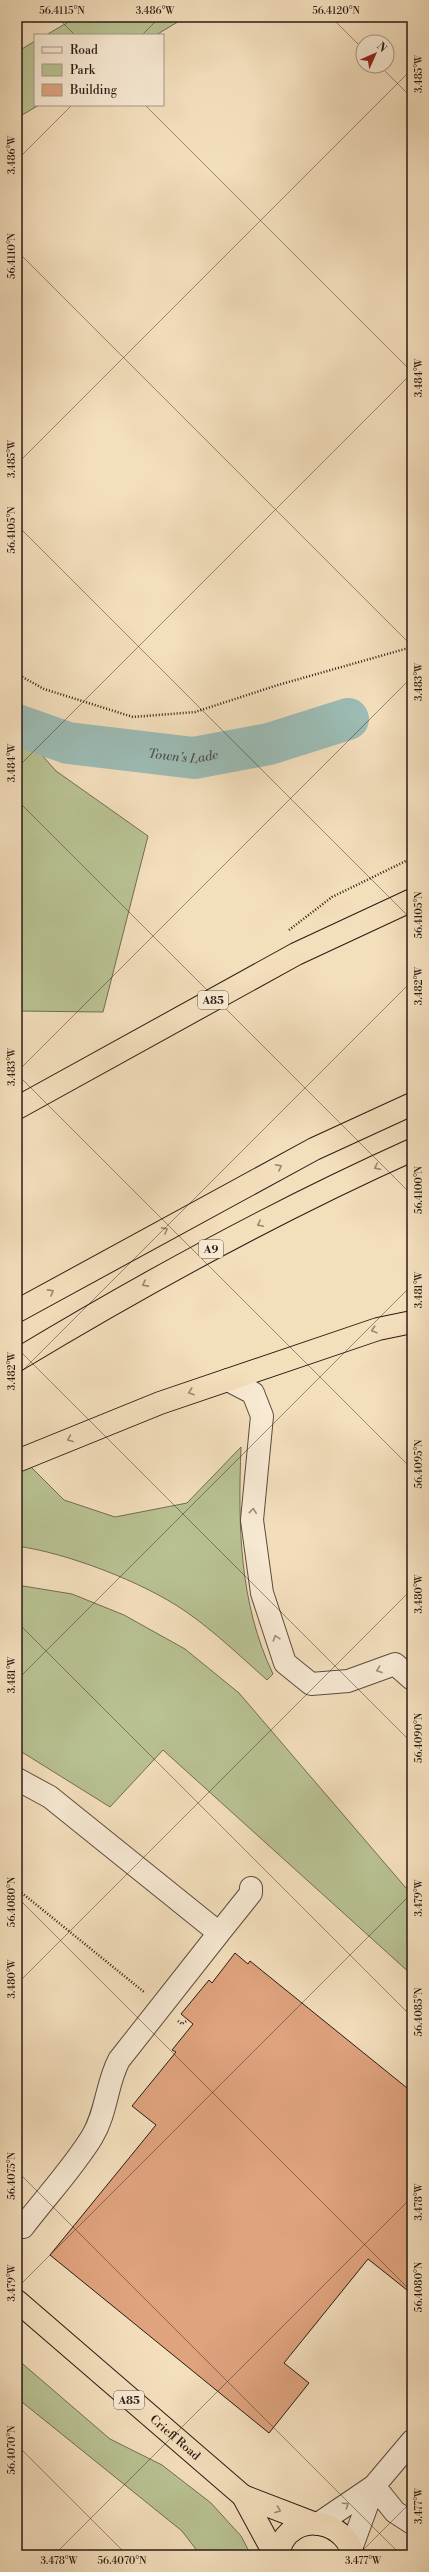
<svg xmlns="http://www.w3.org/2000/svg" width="429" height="2572" font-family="'Libre Bodoni',serif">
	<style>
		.green { fill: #b9c293; stroke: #716e54 }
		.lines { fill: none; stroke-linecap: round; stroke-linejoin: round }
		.river { stroke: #9cbcb5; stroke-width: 42 }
		.building { fill: #dfa37e; stroke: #291b15 }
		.minor-casing { stroke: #5c4c3f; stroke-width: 24 }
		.highway-casing { stroke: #291b15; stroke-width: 24 }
		.path { stroke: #291b15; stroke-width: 2.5; stroke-dasharray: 1 2; stroke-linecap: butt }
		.minor { stroke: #f8ead4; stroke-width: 22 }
		.highway { stroke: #f4dfbd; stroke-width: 22 }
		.oneway { stroke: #998771 }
		.oneway2 { stroke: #9b8d7e }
		.ticks { fill: none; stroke: #291b15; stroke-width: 1; stroke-opacity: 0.45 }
		.labels { text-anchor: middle; stroke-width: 3; stroke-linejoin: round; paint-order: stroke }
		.shield { fill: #f8ead4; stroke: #67594e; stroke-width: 1 }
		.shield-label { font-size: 11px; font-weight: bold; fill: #291b15 }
		.street-label { font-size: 12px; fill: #291b15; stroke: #f8ead4 }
		.water-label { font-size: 13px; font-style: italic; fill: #51534d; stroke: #f8ead4 }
		.neatline { fill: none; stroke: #291b15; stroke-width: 1.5 }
		.ticks-label { font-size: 10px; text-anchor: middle; fill: #291b15 }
	</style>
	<rect width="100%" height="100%" fill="#f4dfbd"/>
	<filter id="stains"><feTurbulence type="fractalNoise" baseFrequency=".005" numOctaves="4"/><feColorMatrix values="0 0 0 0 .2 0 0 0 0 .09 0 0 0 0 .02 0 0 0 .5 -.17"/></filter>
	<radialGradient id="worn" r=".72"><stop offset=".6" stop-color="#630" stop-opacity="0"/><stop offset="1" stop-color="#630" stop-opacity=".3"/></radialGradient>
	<path class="green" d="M77,17H186L156,35H46Z
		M35,41V105H39L17,118V52Z
		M17,727L56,771L148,836L103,1012L17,1011Z
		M241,1447C238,1525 239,1603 273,1674L267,1680C240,1656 214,1631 185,1611C143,1582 67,1553 17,1546V1487L24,1460L64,1500L115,1517L187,1503Z
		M17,1585L72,1594L124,1615L185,1649L239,1693L412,1895V1975L163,1750L110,1807L17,1749Z
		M17,2359L110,2439L162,2465L211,2503L241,2536L251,2555H197L195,2548L182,2531L17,2398Z"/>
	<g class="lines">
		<path class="river" id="s1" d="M17,725L68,743L194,758L269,744L348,719"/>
	</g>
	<path class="building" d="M235,1953L248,1964L250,1961L412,2092V2294L368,2259L284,2363L309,2383L269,2433L50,2255L156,2125L132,2106L176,2052L172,2050L193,2024L181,2014L209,1980L212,1983Z"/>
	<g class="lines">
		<defs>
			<path id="minor" d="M228,1380L253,1393L262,1416L252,1520L262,1593L285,1663L311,1684L348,1681L395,1664L412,1679
				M17,1779L50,1797L219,1933L119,2060C106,2085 107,2112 92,2137C73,2168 45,2198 23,2227L17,2222
				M219,1933L251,1893V1888
				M374,2486L395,2512L412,2523
				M318,2524L374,2486L412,2441
				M351,2549L374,2486"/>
			<g id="highway">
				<path d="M17,1108L296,954L412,900"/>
				<path d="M17,1311L314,1149L412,1104"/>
				<path d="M17,1360C145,1283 276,1211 412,1150"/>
				<path d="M17,1461L160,1403L378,1329L412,1322"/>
				<path id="s2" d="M17,2301L243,2496L313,2523"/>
				<path d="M243,2496L275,2555"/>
				<path d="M277,2555C280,2547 282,2539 289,2533C311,2513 347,2527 353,2555"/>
			</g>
		</defs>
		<use href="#minor" class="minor-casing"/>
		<use href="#highway" class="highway-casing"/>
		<path class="path" d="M17,674L44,689L133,717L195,712L278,685L412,647
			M289,930L332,897L412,858
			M17,1889L144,1992
			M178,2021L182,2024L188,2020"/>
		<use href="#minor" class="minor"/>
		<use href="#highway" class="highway"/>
	</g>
	<defs><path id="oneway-chevron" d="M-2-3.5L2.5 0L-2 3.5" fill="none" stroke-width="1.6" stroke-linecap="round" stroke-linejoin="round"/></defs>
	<g class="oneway">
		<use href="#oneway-chevron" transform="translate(279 1167) rotate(-28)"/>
		<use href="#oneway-chevron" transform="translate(377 1167) rotate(154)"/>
		<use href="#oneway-chevron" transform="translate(260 1224) rotate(153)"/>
		<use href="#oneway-chevron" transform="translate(165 1230) rotate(-29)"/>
		<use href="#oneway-chevron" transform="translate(145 1284) rotate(152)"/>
		<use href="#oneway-chevron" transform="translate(51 1292) rotate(-29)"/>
		<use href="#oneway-chevron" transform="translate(374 1330) rotate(162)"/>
		<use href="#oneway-chevron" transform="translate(191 1392) rotate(161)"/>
		<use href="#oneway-chevron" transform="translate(70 1439) rotate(158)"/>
		<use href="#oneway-chevron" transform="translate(278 2510) rotate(21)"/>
	</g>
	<g class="oneway2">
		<use href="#oneway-chevron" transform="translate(253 1511) rotate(-84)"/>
		<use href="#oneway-chevron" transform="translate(276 1638) rotate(-108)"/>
		<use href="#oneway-chevron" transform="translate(379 1670) rotate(160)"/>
		<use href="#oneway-chevron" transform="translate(346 2505) rotate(-34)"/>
	</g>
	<path class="ticks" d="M57,17L75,35M331,17L363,49M142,35L160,17M380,66L412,98M145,105L412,372M17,160L72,105M17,251L412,646M17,464L412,69M17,525L412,920M17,768L412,373M17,800L412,1195M17,1072L412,677M17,1074L412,1469M17,1348L412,1743M17,1376L412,981M17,1622L412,2017M17,1680L412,1285M17,1897L412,2292M17,1984L412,1589M17,2171L401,2555M17,2288L412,1893M17,2445L127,2555M54,2555L412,2197M358,2555L412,2501"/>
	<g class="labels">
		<g class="shield">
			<rect x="198" y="991" width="30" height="18" rx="3"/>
			<rect x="199" y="1240" width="24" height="18" rx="3"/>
			<rect x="114" y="2391" width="30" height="18" rx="3"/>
		</g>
		<g class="shield-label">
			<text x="213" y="1004">A85</text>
			<text x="211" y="1253">A9</text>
			<text x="129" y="2404">A85</text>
		</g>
		<g class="street-label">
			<text dy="4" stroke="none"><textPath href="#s2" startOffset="209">Crieff Road</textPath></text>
		</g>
		<g class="water-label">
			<text dy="5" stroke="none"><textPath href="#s1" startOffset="170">Town's Lade</textPath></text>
		</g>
	</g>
	<rect width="429" height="2572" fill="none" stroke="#f4dfbd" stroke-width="44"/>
	<rect x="34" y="34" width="130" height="72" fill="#f8ead4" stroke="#a59788"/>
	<rect x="42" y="47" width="20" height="6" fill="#f8ead4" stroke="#a59788"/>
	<text x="70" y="54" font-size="12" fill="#291b15">Road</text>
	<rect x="42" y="64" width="20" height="12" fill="#b9c293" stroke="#a59788"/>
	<text x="70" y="74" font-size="12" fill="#291b15">Park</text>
	<rect x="42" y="84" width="20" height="12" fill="#dfa37e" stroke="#a59788"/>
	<text x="70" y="94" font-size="12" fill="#291b15">Building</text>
	<g transform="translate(375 54) rotate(45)"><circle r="19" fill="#f8ead4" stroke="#a59788"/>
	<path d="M0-3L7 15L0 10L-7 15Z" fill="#8f2418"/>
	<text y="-6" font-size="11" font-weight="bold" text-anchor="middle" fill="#291b15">N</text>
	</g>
	<rect x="22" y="22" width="385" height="2528" class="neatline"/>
	<g class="ticks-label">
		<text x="62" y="14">56.4115°N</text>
		<text x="155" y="14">3.486°W</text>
		<text x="336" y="14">56.4120°N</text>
		<text transform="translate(418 74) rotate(-90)" y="4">3.485°W</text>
		<text transform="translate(11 155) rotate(-90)" y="4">3.486°W</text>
		<text transform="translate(11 256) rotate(-90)" y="4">56.4110°N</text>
		<text transform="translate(418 378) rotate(-90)" y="4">3.484°W</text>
		<text transform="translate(11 459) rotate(-90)" y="4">3.485°W</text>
		<text transform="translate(11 530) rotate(-90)" y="4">56.4105°N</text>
		<text transform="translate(418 682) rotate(-90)" y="4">3.483°W</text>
		<text transform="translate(11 763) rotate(-90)" y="4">3.484°W</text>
		<text transform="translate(418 915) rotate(-90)" y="4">56.4105°N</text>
		<text transform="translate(418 986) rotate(-90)" y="4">3.482°W</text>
		<text transform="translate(11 1067) rotate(-90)" y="4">3.483°W</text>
		<text transform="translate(418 1190) rotate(-90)" y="4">56.4100°N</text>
		<text transform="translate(418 1290) rotate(-90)" y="4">3.481°W</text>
		<text transform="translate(11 1371) rotate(-90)" y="4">3.482°W</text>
		<text transform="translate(418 1464) rotate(-90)" y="4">56.4095°N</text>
		<text transform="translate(418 1594) rotate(-90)" y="4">3.480°W</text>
		<text transform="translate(11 1675) rotate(-90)" y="4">3.481°W</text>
		<text transform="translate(418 1738) rotate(-90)" y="4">56.4090°N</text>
		<text transform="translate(418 1898) rotate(-90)" y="4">3.479°W</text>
		<text transform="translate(11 1902) rotate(-90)" y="4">56.4080°N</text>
		<text transform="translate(11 1979) rotate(-90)" y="4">3.480°W</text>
		<text transform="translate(418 2012) rotate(-90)" y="4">56.4085°N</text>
		<text transform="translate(11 2176) rotate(-90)" y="4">56.4075°N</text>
		<text transform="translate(418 2202) rotate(-90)" y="4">3.478°W</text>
		<text transform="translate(11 2283) rotate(-90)" y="4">3.479°W</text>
		<text transform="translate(418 2287) rotate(-90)" y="4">56.4080°N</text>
		<text transform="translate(11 2450) rotate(-90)" y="4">56.4070°N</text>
		<text transform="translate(418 2506) rotate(-90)" y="4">3.477°W</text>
		<text x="59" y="2564">3.478°W</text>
		<text x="122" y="2564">56.4070°N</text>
		<text x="363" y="2564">3.477°W</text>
	</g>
	<rect width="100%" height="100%" filter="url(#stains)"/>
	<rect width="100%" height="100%" fill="url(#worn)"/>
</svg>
